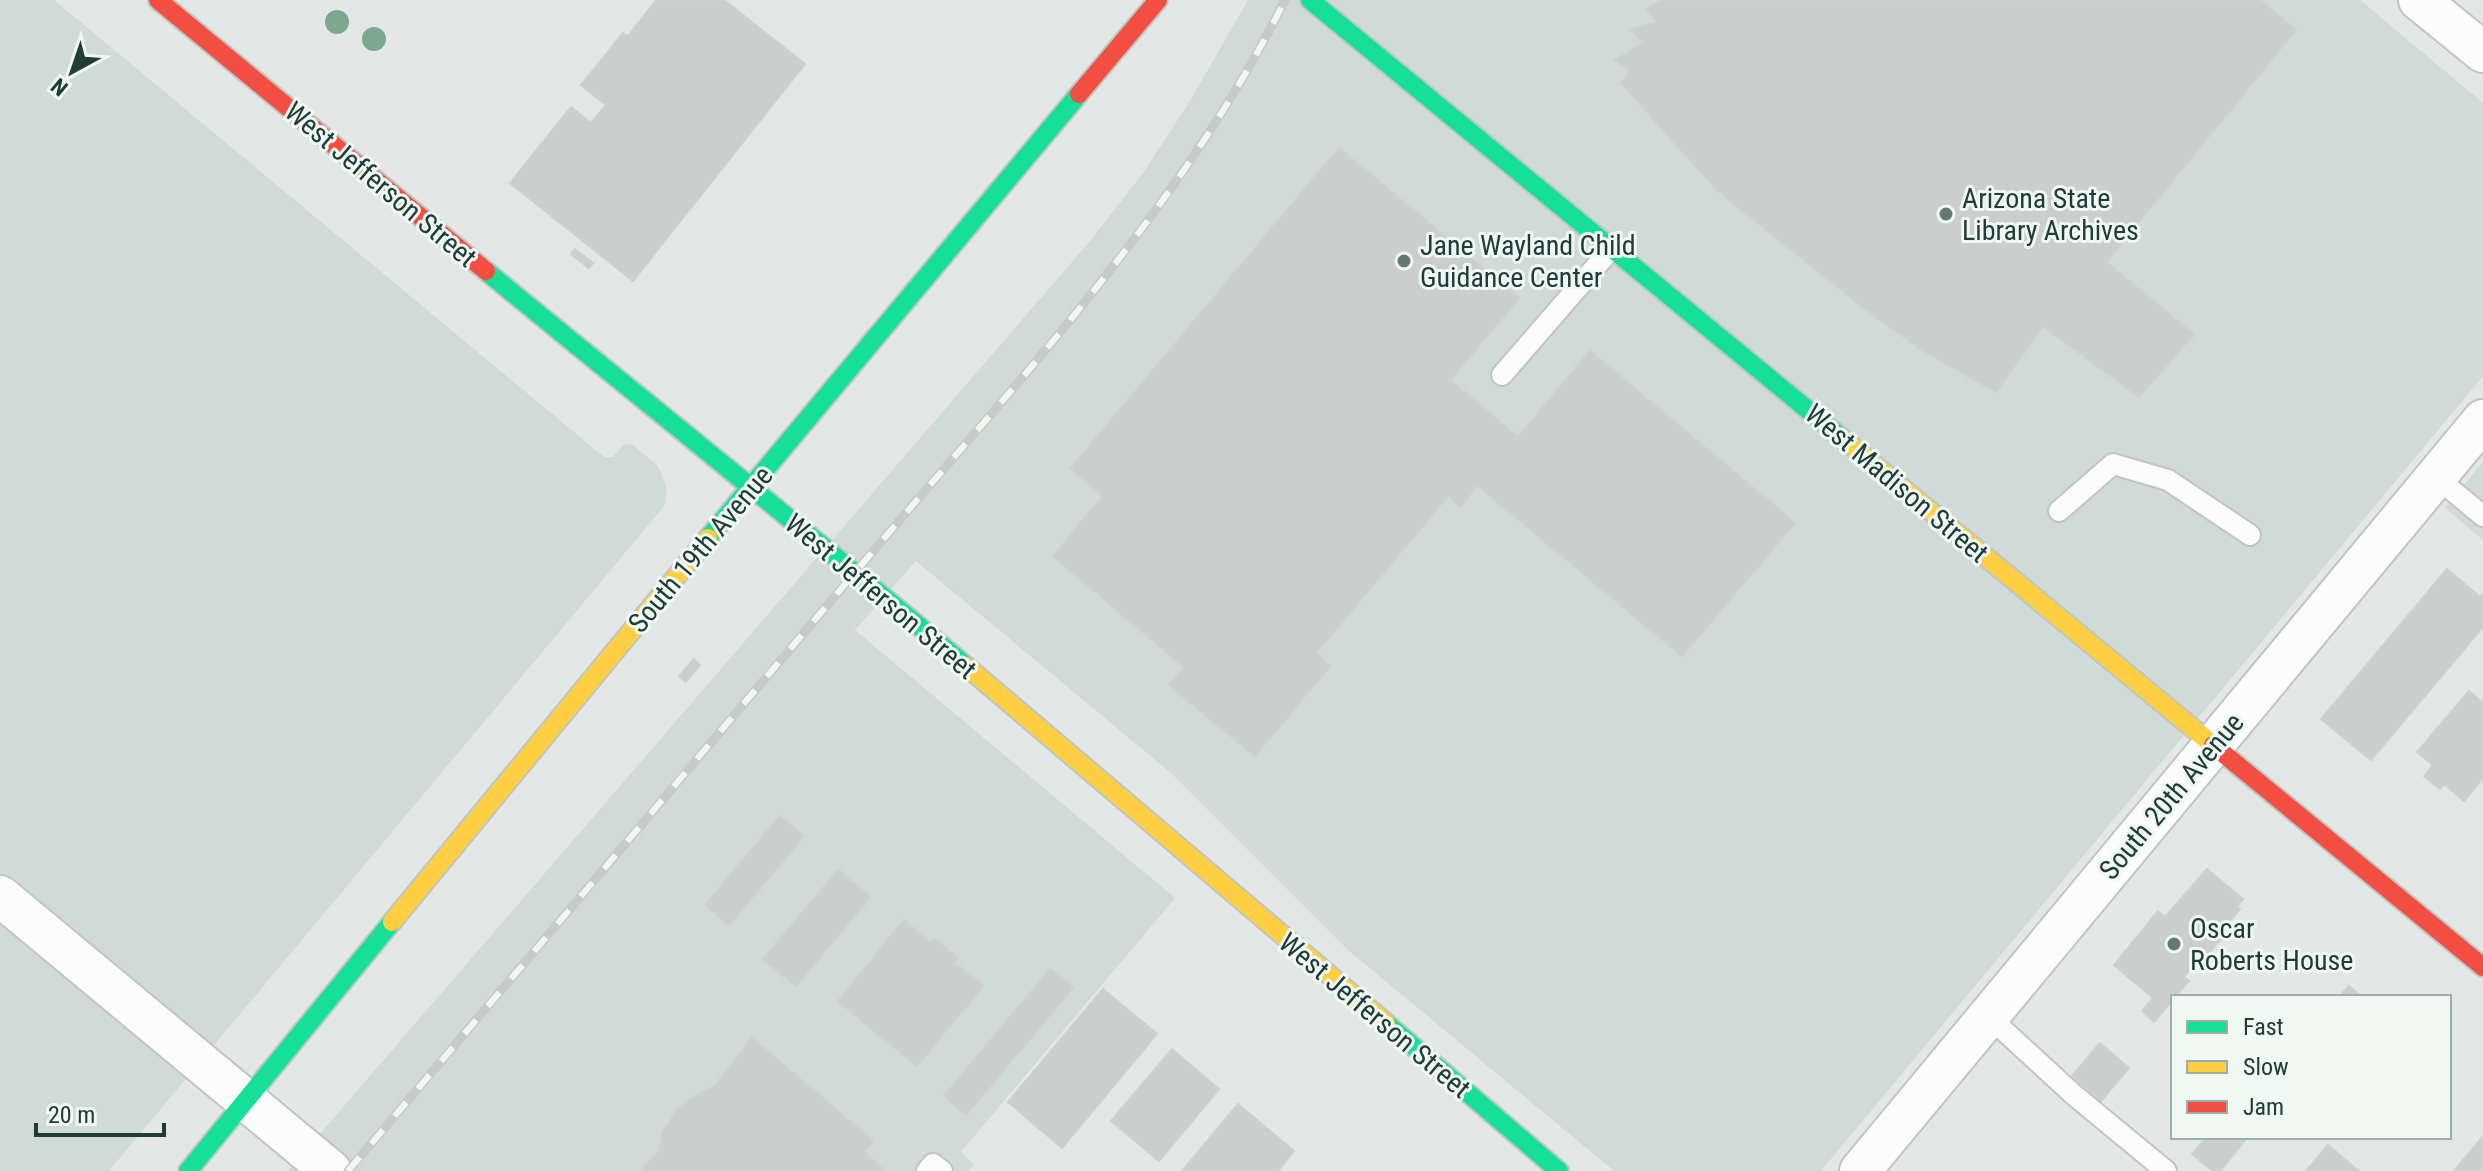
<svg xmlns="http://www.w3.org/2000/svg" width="2483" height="1171" font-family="'Roboto Condensed',sans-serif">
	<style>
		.built { fill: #d0dad6 }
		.building { fill: #cacfcd; stroke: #cbd1cf; stroke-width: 2 }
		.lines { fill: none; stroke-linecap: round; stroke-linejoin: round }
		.lane-casing { stroke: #c0c5c3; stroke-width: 24 }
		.street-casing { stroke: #c0c5c3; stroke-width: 44 }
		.fast-casing { stroke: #bec6c3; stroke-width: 22 }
		.slow-casing { stroke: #bec6c3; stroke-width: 22 }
		.jam-casing { stroke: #bec6c3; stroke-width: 22 }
		.lane { stroke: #fbfcfb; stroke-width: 20 }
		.street { stroke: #fbfcfb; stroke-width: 40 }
		.fast { stroke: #16e098; stroke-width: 18 }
		.slow { stroke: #ffcf43; stroke-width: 18 }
		.jam { stroke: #f24e42; stroke-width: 18 }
		.rail-casing { stroke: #c6cac9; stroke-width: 9 }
		.rail { stroke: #f0f8f4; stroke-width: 6; stroke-dasharray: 18; stroke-linecap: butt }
		.tree { fill: #7da890 }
		.poi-dot { fill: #647874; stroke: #f0f8f4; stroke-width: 3 }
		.labels { text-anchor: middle; stroke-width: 6; stroke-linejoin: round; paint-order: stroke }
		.street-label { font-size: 28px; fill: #203c36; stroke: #f0f8f4 }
		.poi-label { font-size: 28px; fill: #203c36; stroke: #f0f8f4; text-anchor: start }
	</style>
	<rect width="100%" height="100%" fill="#e3e8e6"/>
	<path class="built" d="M0,0H54L604,457H613L624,444L633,445L658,466L667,488L665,505L109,1171H0Z
		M1248,0H2360L2483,103V376L1821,1171H1614L1348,950L1171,773L916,561L855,630L1175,898L961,1152L974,1164L969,1171H288L1090,241L1143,173L1190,101Z
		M2483,462V540L2445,508Z"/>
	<path class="building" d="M656,0H724L805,64L633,281L510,183L571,107L591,123L606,105L581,85L623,33L628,36Z
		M1662,0H2260L2296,30L2106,262L2194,334L2139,397L2043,326L1996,392L1920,349L1860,305L1718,191L1621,83L1631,71L1615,60L1644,42L1629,30L1657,22L1647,9Z
		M1339,148L1519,298L1450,380L1518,437L1590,351L1795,523L1682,656L1477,485L1461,507L1448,496L1316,653L1330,666L1255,756L1169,685L1184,667L1053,556L1103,496L1071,468Z
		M575,249L593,263L589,268L571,254Z
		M2447,569L2480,597L2483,594V627L2371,760L2321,719Z
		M694,659L700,665L686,682L679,676Z
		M2469,691L2483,703V778L2464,801L2444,784L2440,789L2424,776L2433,765L2417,752Z
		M780,816L804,836L729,925L705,905Z
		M2207,869L2243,899L2237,906L2240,909L2223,929L2227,932L2204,959L2201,955L2184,977L2189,981L2154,1022L2142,1011L2153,998L2114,965L2158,911L2165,917Z
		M838,870L870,897L796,986L763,959Z
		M904,920L931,943L934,939L958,958L954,963L983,986L917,1066L838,1001Z
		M1050,969L1073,988L966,1115L944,1096Z
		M2349,986L2362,997H2339Z
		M1103,989L1157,1034L1062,1148L1008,1102Z
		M752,1038L873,1141L864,1152L885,1171H641L659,1151L663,1131L677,1111L693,1097L715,1086Z
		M2100,1043L2129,1068L2101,1101L2072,1076Z
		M1172,1049L1219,1089L1159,1161L1111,1121Z
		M1238,1104L1294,1151L1278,1171H1182Z
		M2483,1136V1171H2454Z
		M2206,1137H2248L2220,1171H2213L2192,1154Z
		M2328,1145L2359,1171H2306Z"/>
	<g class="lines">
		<defs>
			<path id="lane" d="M1502,375L1612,248
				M2436,477L2483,516
				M2059,511L2113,464L2168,480L2250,535
				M1988,1016L2074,1095L2166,1171
				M927,1171L933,1164L942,1171"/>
			<path id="street" d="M2419,0L2483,52
				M0,896L331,1171
				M1860,1171L2483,420"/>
			<path id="fast" d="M1310,0L1842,438
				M486,271C646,403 809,532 966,666
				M708,538L1079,94
				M1386,1023L1559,1171
				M188,1171L392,922"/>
			<path id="slow" d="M1842,438L2213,745
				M966,666L1386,1023
				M392,922L708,538"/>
			<path id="jam" d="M158,0L486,271
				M1079,94L1158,0
				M2213,745L2483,967"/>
		</defs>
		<use href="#lane" class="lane-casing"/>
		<use href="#street" class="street-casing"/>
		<use href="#fast" class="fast-casing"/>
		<use href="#slow" class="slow-casing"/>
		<use href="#jam" class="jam-casing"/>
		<use href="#lane" class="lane"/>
		<use href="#street" class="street"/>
		<use href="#fast" class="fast"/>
		<use href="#slow" class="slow"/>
		<use href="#jam" class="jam"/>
		<defs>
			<path id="rail" d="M348,1171C524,964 699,756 875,549C1023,375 1183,206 1285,0"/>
		</defs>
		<use href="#rail" class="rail-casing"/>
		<use href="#rail" class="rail"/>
	</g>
	<g class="tree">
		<circle cx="337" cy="22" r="12"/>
		<circle cx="374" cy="39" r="12"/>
	</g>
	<g class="poi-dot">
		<circle cx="1946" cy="214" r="8"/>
		<circle cx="1404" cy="261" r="8"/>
		<circle cx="2174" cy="944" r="8"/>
	</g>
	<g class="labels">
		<g class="street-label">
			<text transform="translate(381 184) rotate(40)" y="10">West Jefferson Street</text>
			<text transform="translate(1897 483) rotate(40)" y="10">West Madison Street</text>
			<text transform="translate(700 549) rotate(-50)" y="10">South 19th Avenue</text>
			<text transform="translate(881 596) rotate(40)" y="10">West Jefferson Street</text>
			<text transform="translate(2171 796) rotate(-50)" y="10">South 20th Avenue</text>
			<text transform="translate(1375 1015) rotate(40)" y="10">West Jefferson Street</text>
		</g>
		<g class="poi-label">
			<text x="1962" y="208">Arizona State<tspan x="1962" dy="32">Library Archives</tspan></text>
			<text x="1420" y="255">Jane Wayland Child<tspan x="1420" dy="32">Guidance Center</tspan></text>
			<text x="2190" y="938">Oscar<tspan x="2190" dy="32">Roberts House</tspan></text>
		</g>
	</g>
	<rect x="2171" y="995" width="280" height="144" fill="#f0f8f4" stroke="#9dada8" stroke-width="2"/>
	<rect x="2187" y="1021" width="40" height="12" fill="#16e098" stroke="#9dada8" stroke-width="2"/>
	<text x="2243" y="1035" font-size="24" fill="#203c36">Fast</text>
	<rect x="2187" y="1061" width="40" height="12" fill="#ffcf43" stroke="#9dada8" stroke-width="2"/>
	<text x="2243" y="1075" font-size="24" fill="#203c36">Slow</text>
	<rect x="2187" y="1101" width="40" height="12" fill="#f24e42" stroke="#9dada8" stroke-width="2"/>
	<text x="2243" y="1115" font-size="24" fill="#203c36">Jam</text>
	<g transform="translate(72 72) rotate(220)" stroke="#f0f8f4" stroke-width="6" paint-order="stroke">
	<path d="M0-6L14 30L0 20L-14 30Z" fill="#203c36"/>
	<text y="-12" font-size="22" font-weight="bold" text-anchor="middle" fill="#203c36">N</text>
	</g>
	<path d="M36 1123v12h128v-12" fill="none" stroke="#203c36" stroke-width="4"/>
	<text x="48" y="1123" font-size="24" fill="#203c36" stroke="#f0f8f4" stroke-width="6" paint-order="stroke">20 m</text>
</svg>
